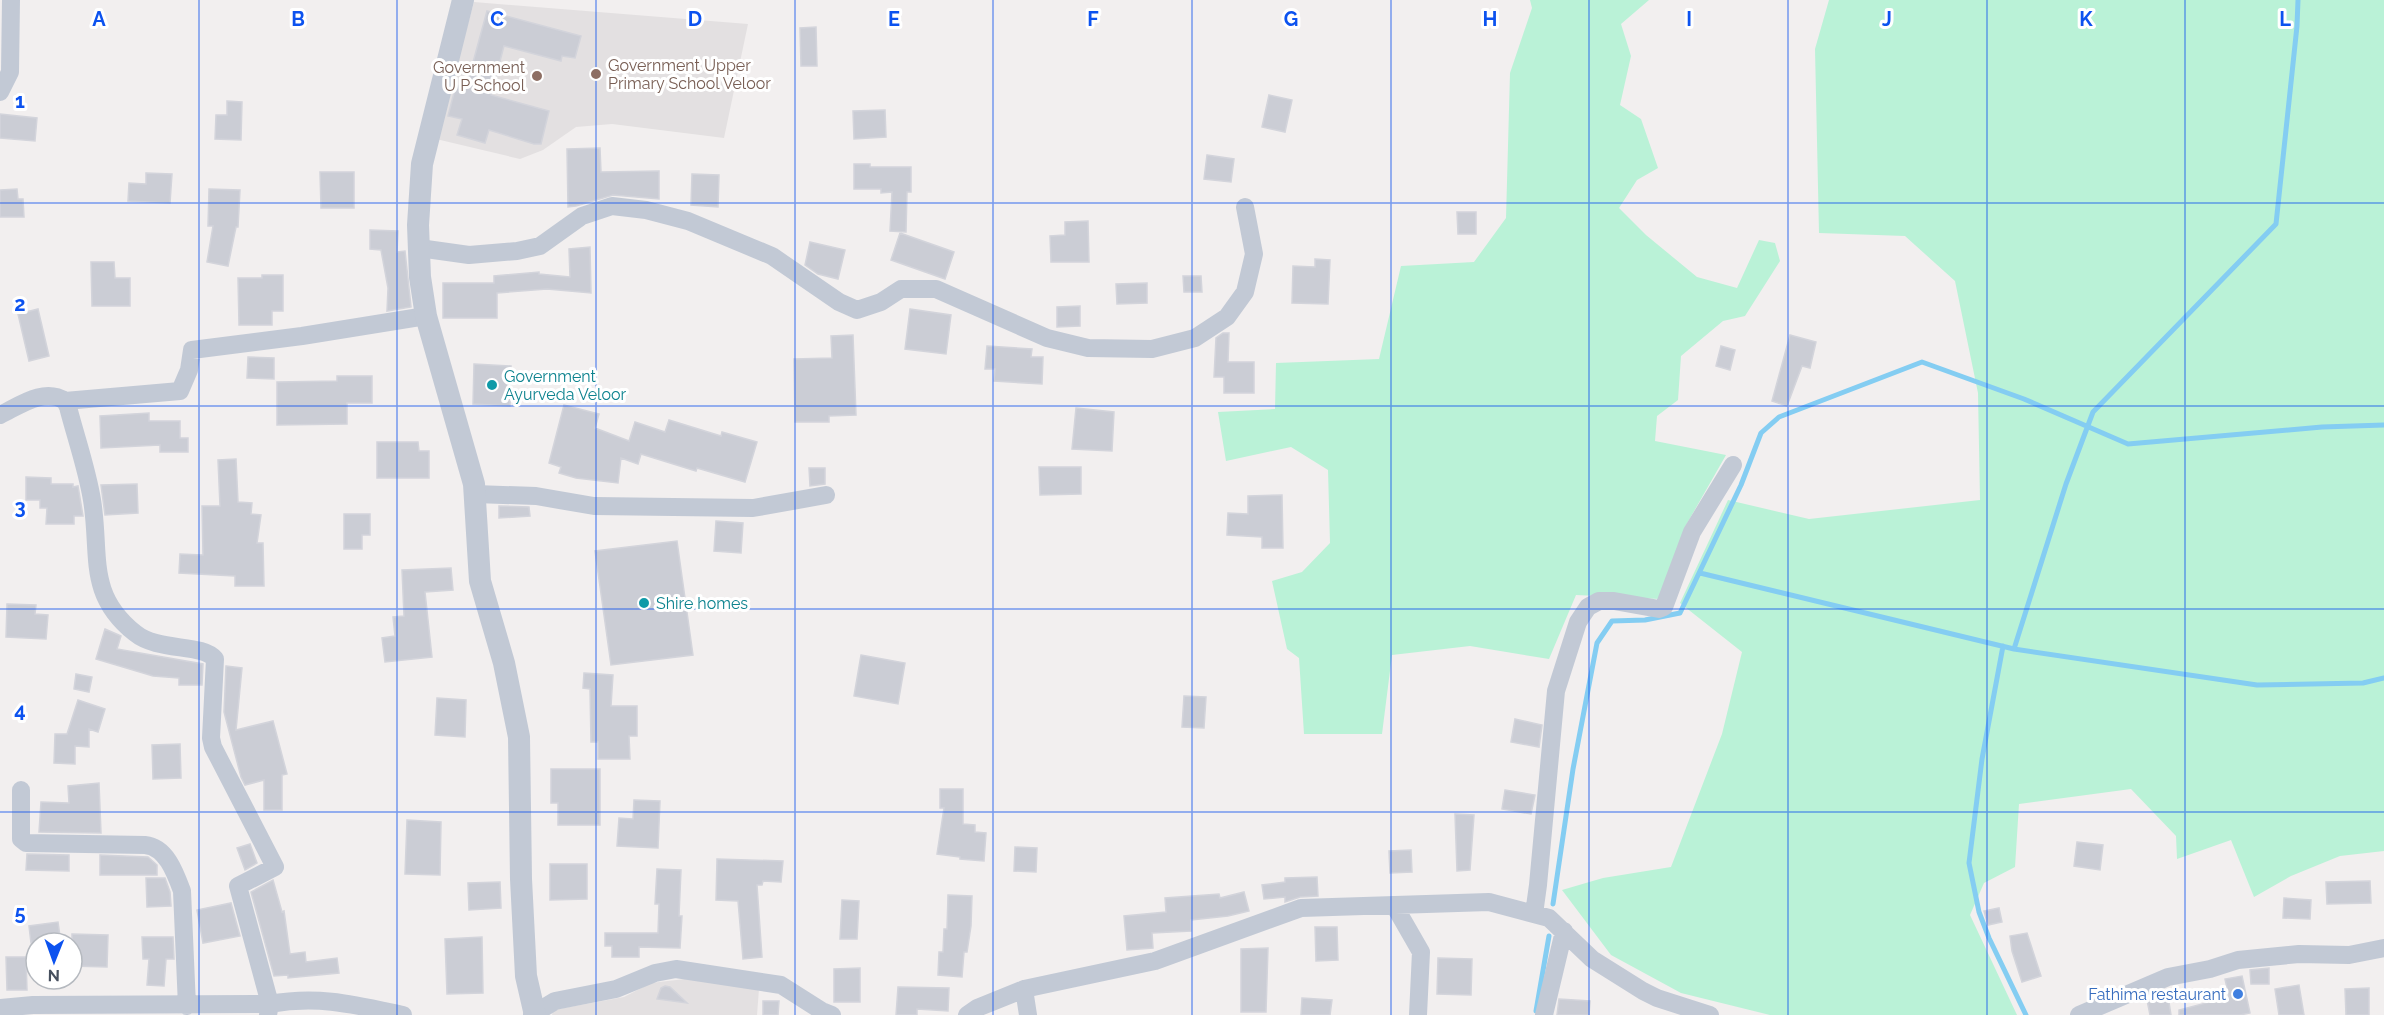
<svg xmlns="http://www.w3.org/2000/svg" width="2384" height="1015" font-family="Raleway,sans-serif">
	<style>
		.education { fill: #e3e0e1 }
		.green { fill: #baf2d7 }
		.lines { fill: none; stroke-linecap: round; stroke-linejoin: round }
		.stream { stroke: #84cdf2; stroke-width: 5 }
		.building { fill: #cbcdd5; stroke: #d3d4db; stroke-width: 1.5 }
		.minor { stroke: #c2c9d5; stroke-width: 18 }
		.tertiary { stroke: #c2c9d5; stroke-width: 22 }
		.grid { fill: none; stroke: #0c52ef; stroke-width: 1.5; stroke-opacity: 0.55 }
		.education-dot { fill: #8d6e63; stroke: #fff; stroke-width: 2 }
		.culture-dot { fill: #0f9aa8; stroke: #fff; stroke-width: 2 }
		.shop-dot { fill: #3f7fe0; stroke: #fff; stroke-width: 2 }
		.labels { text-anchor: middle; stroke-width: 6; stroke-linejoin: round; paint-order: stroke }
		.education-label { font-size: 16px; fill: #785e54; stroke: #fff; text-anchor: start }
		.culture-label { font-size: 16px; fill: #0d838f; stroke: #fff; text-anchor: start }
		.shop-label { font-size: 16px; fill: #366cbe; stroke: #fff; text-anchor: end }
		.grid-label { font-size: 20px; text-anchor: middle; font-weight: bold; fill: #0c52ef; stroke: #fff; stroke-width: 6; stroke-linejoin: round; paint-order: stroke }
	</style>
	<rect width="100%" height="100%" fill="#f2efef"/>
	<path class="education" d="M474,2L748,24L724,138L612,124L576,127L543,150L520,159L436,139Z
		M685,979L759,989L757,1015H552L553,1010L624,997L651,983Z"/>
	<path class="green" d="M1530,0H1649L1621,24L1631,56L1620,105L1641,119L1658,168L1637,180L1619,208L1646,235L1697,277L1737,288L1759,240L1775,243L1780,261L1745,316L1723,321L1681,356L1678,400L1657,416L1655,441L1726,455L1685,527L1660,599L1576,595L1549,659L1470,646L1392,655L1382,734H1304L1299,658L1287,649L1272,581L1302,572L1330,543L1328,470L1291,447L1226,461L1218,412L1275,409L1276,363L1379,359L1401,266L1474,262L1506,218L1510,73L1532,8Z
		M1829,0H2384V851L2340,856L2291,876L2254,897L2231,840L2177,859L2176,836L2131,789L2019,804L2015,867L1984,883L1970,915L2017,1015H1770L1681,993L1611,955L1562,890L1603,878L1671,867L1722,734L1742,652L1680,603L1728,500L1809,519L1980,500L1978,393L1955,281L1905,236L1819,233L1815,49Z"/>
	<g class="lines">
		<path class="stream" d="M1700,573L2014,649L2257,685L2363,683L2384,678
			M2003,646L1982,759L1969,863L1979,912L1989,938L2026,1015
			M2014,649L2066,484L2093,412L2276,224L2297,26L2298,0
			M1553,904L1573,769L1597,643L1612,621L1645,620L1680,613L1741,485L1761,433L1779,417L1922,362L2024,399L2128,444L2322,427L2384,425
			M1536,1011L1549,936"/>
	</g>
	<path class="building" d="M487,11L581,36L575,58L562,56L561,61L504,46L491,95L549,111L541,144H534L489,130L485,143L457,135L462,119L448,116L456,85L466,88Z
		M816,27L817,66H801L800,28Z
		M1269,95L1292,100L1285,132L1262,127Z
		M227,101L242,102L241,140L215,139L216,115H227Z
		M885,110L886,137L854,139L853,111Z
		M0,114L37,118L35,141L0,138Z
		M600,148L601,172L659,171V199L613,195L576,206L568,207L567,149Z
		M1207,155L1234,159L1231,182L1204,179Z
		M854,164H870V167H911V192H907L906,232L890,231L892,192L881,193V189H854Z
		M320,172H354V208H321Z
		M146,173L172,174L170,203L128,201L129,183L146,184Z
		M692,174L719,175L718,207L691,205Z
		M17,189L18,199H23L24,217H0V190Z
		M209,189L240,190L238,227H236L228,266L207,262L213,226H208Z
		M1457,212H1476V234H1458Z
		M1088,221L1089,262H1051L1050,236L1065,235V222Z
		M370,230L398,231L397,252L405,251L411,307L387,311L388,288L381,250L370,249Z
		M900,233L954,252L945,279L891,260Z
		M810,242L845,250L838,279L818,274L805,265Z
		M590,247L591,293L547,289L497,293V318H443V283H494V276L539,272V274L570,277L569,249Z
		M1315,259L1330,260L1328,304L1292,303L1293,266L1315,267Z
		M91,262H114L115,278H130V306H92Z
		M262,275H283V311H272V325H239L238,278H262Z
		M1183,276H1201L1202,292H1184Z
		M1147,283V303L1117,304L1116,284Z
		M1080,306V326L1057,327V307Z
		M38,309L49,356L29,361L18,314Z
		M910,309L951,315L946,354L905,349Z
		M1223,333H1229L1228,362H1254V393H1224V377H1214L1216,338Z
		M853,335L856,415L829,416V422H795L794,359L832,358L831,336Z
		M1790,335L1816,342L1810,368L1802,366L1787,406L1772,401Z
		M987,346L1032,349L1031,357H1043L1042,384L994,381L995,369H985Z
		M1721,346L1735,350L1730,370L1716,366Z
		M248,357L274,358V379L247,378Z
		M474,364L511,366L510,406L473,404Z
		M337,376H372V403H347V424L277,425V382L337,381Z
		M564,405L599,414L595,428L629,441L635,422L665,432L669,420L721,436L722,432L757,442L745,482L697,468L696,471L641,454L638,464L621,458L618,483L576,478L559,473L561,467L549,463Z
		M1076,408L1114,412L1112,451L1072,449Z
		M149,413V421H180V438H188V452H160V445L101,448L100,416Z
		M377,442H418L419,451H429V478H377Z
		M236,459L238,502L252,503L251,514L261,515L257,543H263L264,586H235V576L179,573L180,554L203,555L202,506H220L218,460Z
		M1039,467H1081V494L1040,495Z
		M809,468H825V484L810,486Z
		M26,477L51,478V484H73V487L78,486L83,516H74V524H46L47,508H40V500H26Z
		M137,484L138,513L105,515L101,485Z
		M1282,495L1283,548H1262V537L1227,535L1228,513L1248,514V496Z
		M499,506L529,507L530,516L499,518Z
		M344,514H370V535H362V549H344Z
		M716,521L743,523L741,553L714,551Z
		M677,541L693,655L611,665L595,551Z
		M451,568L453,590L425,592L432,657L385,662L382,638L395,636L393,617L404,616L402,570Z
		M7,604L36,605L35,614L48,615L46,639L6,637Z
		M105,629L121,636L117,649L203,664L202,685H179V678L153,676L96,659Z
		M861,655L905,663L898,704L854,696Z
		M226,666L242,668L236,730L273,721L287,774L282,775V810H264V780L245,785L241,777L224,712Z
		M584,673L613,675L611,706H637V736H629L630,759H598V742H591L590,689L583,688Z
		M76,674L92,677L89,692L74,689Z
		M1184,696L1206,697L1204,728L1182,727Z
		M437,698L466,700L465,737L435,735Z
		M78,700L105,709L98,732L89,729V747L75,746V764L54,763L55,734H67Z
		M1515,719L1542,725L1539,747L1511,742Z
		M180,744L181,778L153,779L152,745Z
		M551,769H600V825H558V803H551Z
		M99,783L101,833L39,832L41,802L69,803L68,786Z
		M940,789H963V824L975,825V832L986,833L984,861L960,859V857L937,854L944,808H940Z
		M1505,790L1535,795L1531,814L1502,809Z
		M634,800L660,801L658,848L617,846L619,818L633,819Z
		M1455,814L1474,815L1470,870L1457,871Z
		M407,820L441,822L440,875L405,874Z
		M2077,842L2103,845L2100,870L2074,866Z
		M250,844L257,863L245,870L237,848Z
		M1015,847L1037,848L1036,872L1014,871Z
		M1411,850L1412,872L1390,873L1389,851Z
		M27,854L69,855V871L26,870Z
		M100,855L148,857L157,865V875H100Z
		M717,859L783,861L781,882L763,881L762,885H757L762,957L743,959L738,901L716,900Z
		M550,864H587V899L550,900Z
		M657,869L681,870L679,916H682L680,948L639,947V957H612V946H605V933H658L659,904H655Z
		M1317,877L1318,896L1300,897L1285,902V897L1264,899L1262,885L1285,882V878Z
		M146,878H165L170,892L171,906L147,907Z
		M273,880L282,912L284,911L290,954L305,952L306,962L337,958L339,973L288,978V975L274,976L251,892Z
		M2370,881L2371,903L2327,904L2326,882Z
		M500,882L501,908L469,910L468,883Z
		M1244,892L1249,911L1228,916L1191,920V931L1152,933L1153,948L1127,950L1124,916L1166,912L1165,898L1219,894L1220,898Z
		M948,895L972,896L971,926L967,952H964L962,977L938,975L939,952H943L944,929H947Z
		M2284,898L2311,900L2310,919L2283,918Z
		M842,900L859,901L857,939H840Z
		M231,903L240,936L203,943L197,910Z
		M1999,908L2002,922L1988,925L1984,911Z
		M58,922L61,943H31L29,926Z
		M1315,927H1337L1338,960L1316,961Z
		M2027,933L2041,976L2022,982L2012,951L2010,936Z
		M72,934L108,935L107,967L72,966Z
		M142,937H173L174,959H166L164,986L147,985L149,959H143Z
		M482,937L483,993L447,994L445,939Z
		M1268,948L1266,1012H1241V949Z
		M6,957H26L27,990H7Z
		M1438,958L1472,959L1471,995L1437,994Z
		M860,968V1002H834V969Z
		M2269,968V984H2251L2250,970Z
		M2242,976L2250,1013L2240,1015H2179V1010L2229,997L2225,979Z
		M2299,985L2304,1015H2279L2275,989Z
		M665,986L670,987L687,1003L657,999L661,988Z
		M898,987L949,988L948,1011L917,1009V1015H896Z
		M2369,988V1015H2346L2345,989Z
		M2168,996L2171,1015H2150L2147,1000Z
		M1302,998L1332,1000L1330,1015H1301Z
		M1559,999L1590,1001L1589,1015H1557Z
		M763,1001H779L778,1015H763Z"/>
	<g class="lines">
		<path class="minor" d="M0,92L10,72L11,0
			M419,248L469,255L517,251L540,246L582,216L612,206L646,210L688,221L772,256L839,302L857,310L881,302L901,289H936L1047,338L1088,348L1152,349L1195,338L1227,317L1245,292L1254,254L1245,207
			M65,401L68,407C76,438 87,469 92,500C101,555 86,594 135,633C158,652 202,643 215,659L211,738L213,747L275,867L238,886L270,1004L268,1015
			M65,401L180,391L189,370L192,350L302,336L426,316
			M0,415C19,406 44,387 65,401
			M475,494L536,496L594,506L753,508L826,495
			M21,790V839L26,843L145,845C166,847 175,872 182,891L187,1006
			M1394,905L1421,952L1418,1015
			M1534,914L1538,885L1556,691L1578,622L1588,607L1599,601H1614L1659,609L1664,607L1692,532L1733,465
			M1024,989L1028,1015
			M0,1008L33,1005L270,1004C319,995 356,1005 403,1015
			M532,1015L555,1001L616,989L655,973L676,969L781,985L822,1011L832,1015
			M967,1015L977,1008L1024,989L1155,961L1301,908L1489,902L1549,918L1592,959L1643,991L1657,998L1710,1015
			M1544,1015L1564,931
			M2079,1015L2168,977L2210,969L2238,960L2299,954L2349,955L2384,948"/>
		<path class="tertiary" d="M463,0L422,164L418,225L420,277L426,316L474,484L480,581L504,663L519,737L521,879L526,976L535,1015"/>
	</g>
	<path class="grid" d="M199,0V1015M397,0V1015M596,0V1015M795,0V1015M993,0V1015M1192,0V1015M1391,0V1015M1589,0V1015M1788,0V1015M1987,0V1015M2185,0V1015M0,203H2384M0,406H2384M0,609H2384M0,812H2384"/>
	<g class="education-dot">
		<circle cx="596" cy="74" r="6"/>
		<circle cx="537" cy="76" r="6"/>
	</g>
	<g class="culture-dot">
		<circle cx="492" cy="385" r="6"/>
		<circle cx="644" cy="603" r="6"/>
	</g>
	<circle class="shop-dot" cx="2238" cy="994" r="6"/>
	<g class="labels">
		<g class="education-label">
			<text x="608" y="71">Government Upper<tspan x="608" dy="18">Primary School Veloor</tspan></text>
			<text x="525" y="73" text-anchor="end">Government<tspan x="525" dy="18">U P School</tspan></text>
		</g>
		<g class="culture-label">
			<text x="504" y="382">Government<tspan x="504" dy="18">Ayurveda Veloor</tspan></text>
			<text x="656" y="609">Shire homes</text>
		</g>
		<g class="shop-label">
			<text x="2226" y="1000">Fathima restaurant</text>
		</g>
	</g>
	<g class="grid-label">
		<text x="99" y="26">A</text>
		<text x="298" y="26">B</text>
		<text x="497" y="26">C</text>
		<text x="695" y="26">D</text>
		<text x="894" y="26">E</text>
		<text x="1093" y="26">F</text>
		<text x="1291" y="26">G</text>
		<text x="1490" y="26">H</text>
		<text x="1689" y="26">I</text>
		<text x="1887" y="26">J</text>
		<text x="2086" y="26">K</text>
		<text x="2285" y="26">L</text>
		<text x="20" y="108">1</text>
		<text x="20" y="311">2</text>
		<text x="20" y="514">3</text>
		<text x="20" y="717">4</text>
		<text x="20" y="920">5</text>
	</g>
	<g transform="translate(54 961) rotate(181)"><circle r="28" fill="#ffffff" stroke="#b5b9bf" stroke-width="1.5"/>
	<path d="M0-4.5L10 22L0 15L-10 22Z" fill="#0c52ef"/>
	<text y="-9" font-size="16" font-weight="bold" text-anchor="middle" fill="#464f5e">N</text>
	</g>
</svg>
